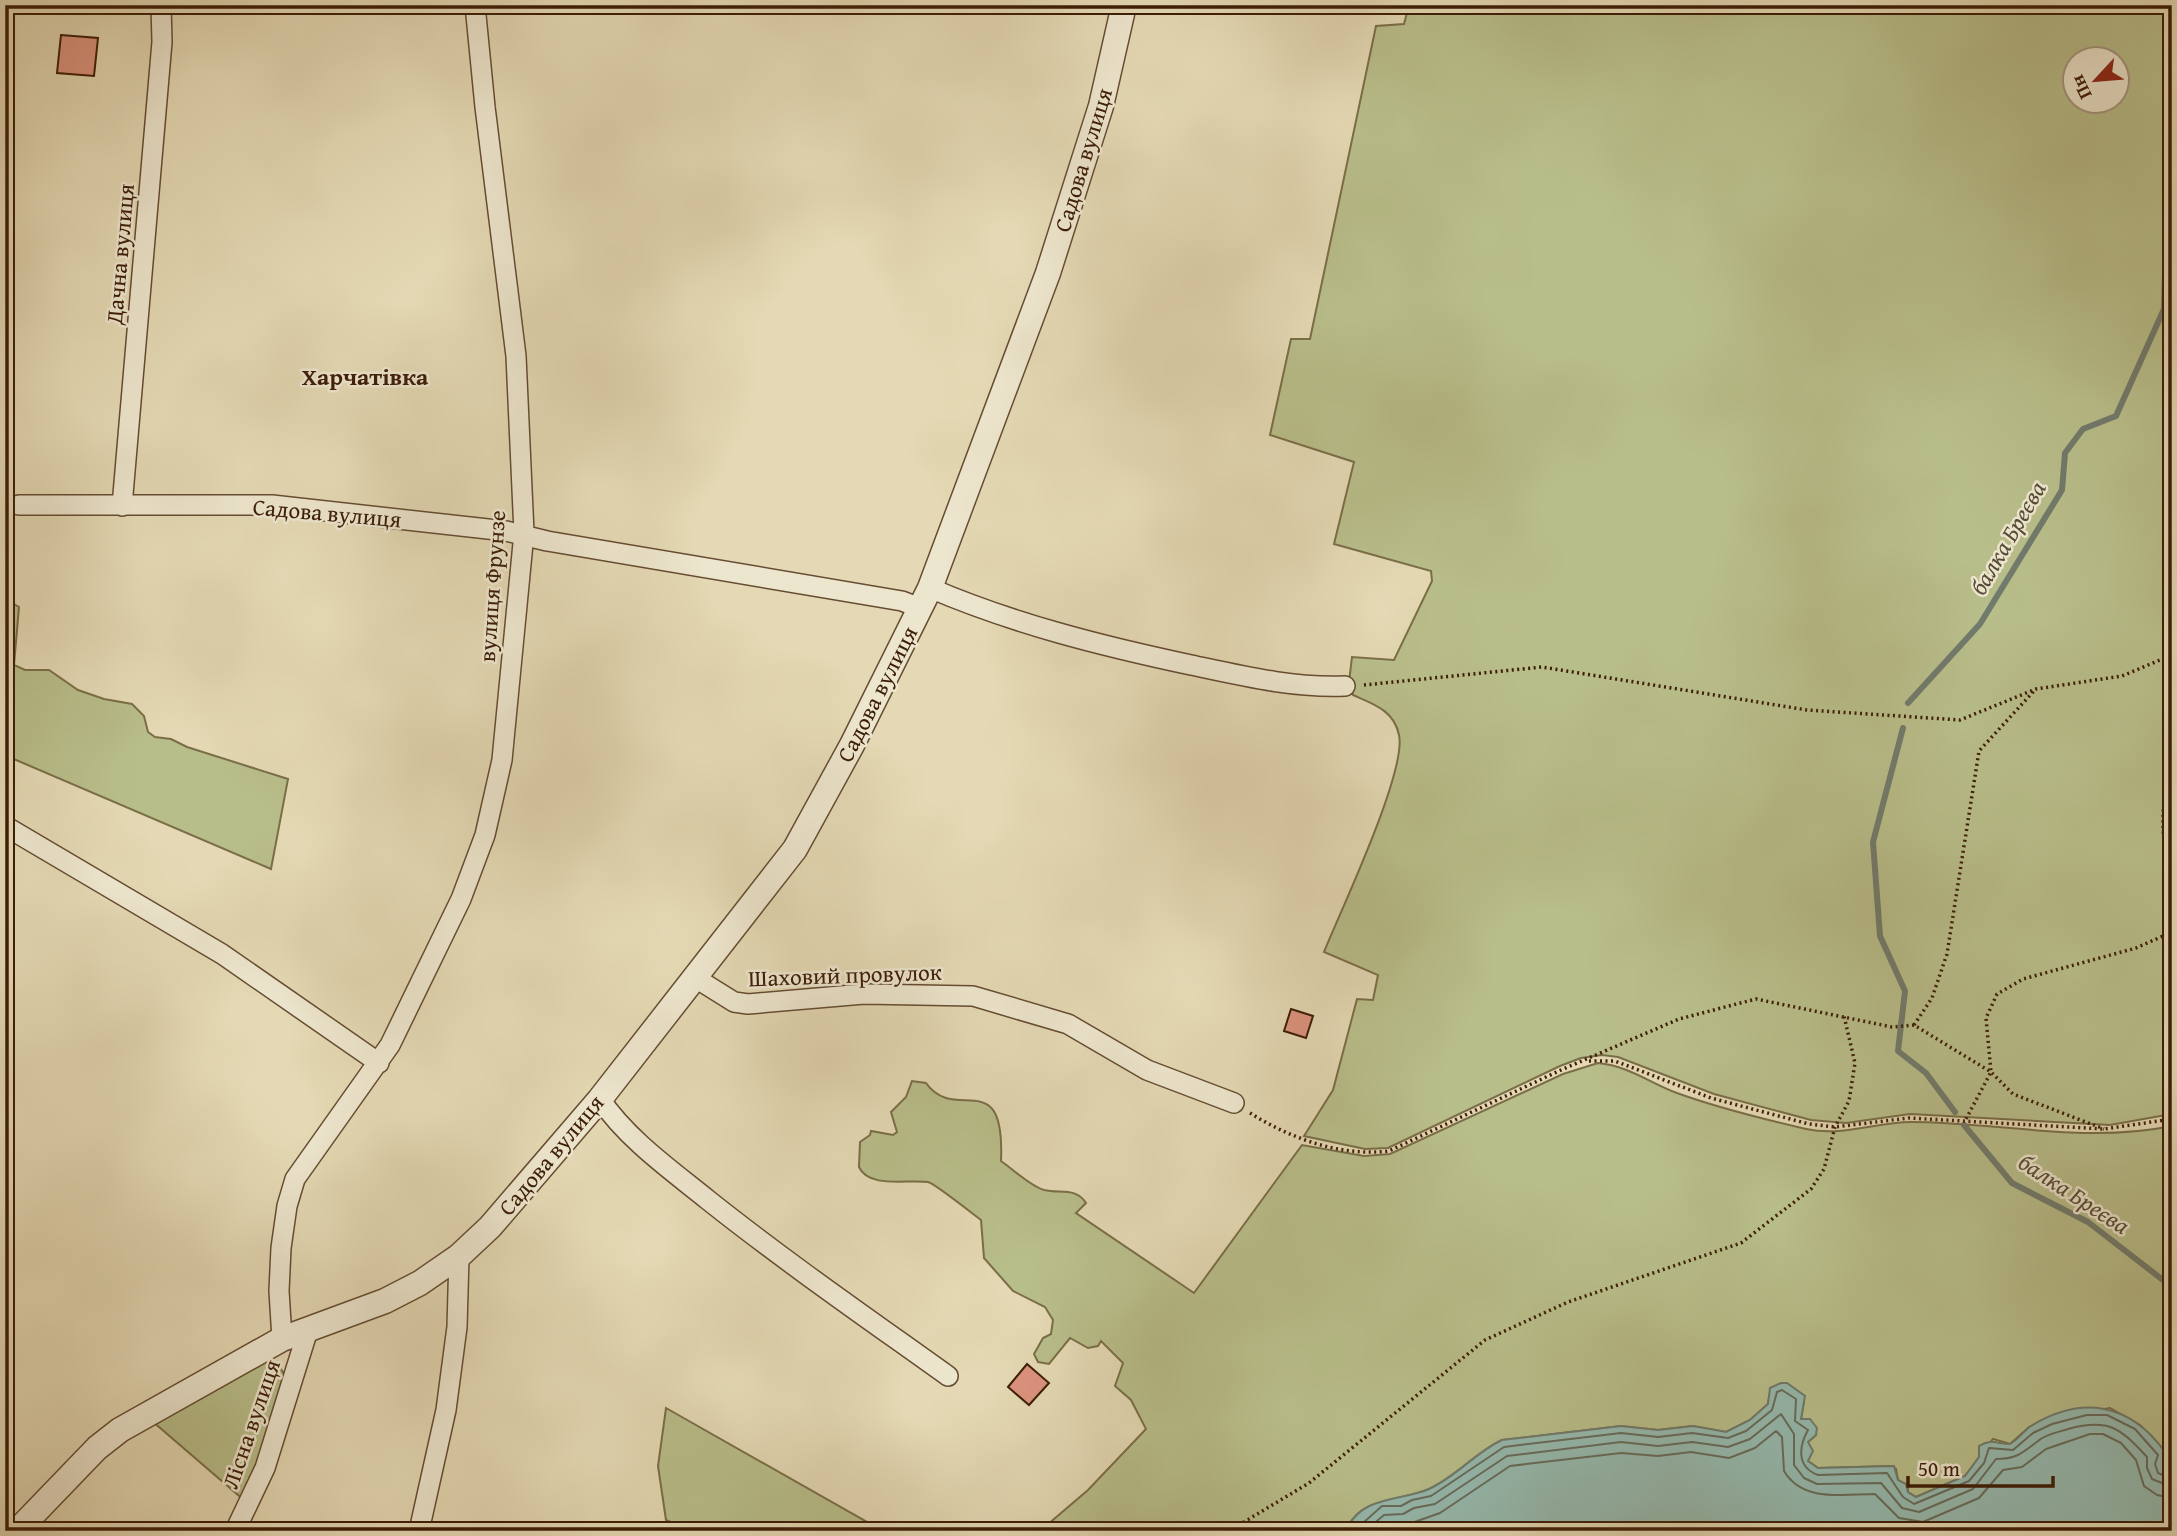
<svg xmlns="http://www.w3.org/2000/svg" width="2177" height="1536" font-family="'Gentium Book Plus',serif">
	<style>
		.green { fill: #b8be8a; stroke: #7a6e48; stroke-width: 2; fill-rule: evenodd }
		.water { fill: #95baaf; stroke: #717b6c; stroke-width: 2 }
		.lines { fill: none; stroke-linecap: round; stroke-linejoin: round }
		.shore { stroke: #686c5b; stroke-width: 2 }
		.stream { stroke: #717b6c; stroke-width: 6 }
		.building { fill: #dc937e; stroke: #3c1d07; stroke-width: 2 }
		.minor-casing { stroke: #664c32; stroke-width: 22 }
		.tertiary-casing { stroke: #664c32; stroke-width: 27 }
		.path { stroke: #3c1d07; stroke-width: 3.5; stroke-dasharray: 2 3.5; stroke-linecap: butt }
		.minor { stroke: #ede6ce; stroke-width: 19 }
		.tertiary { stroke: #ede6ce; stroke-width: 24 }
		.labels { text-anchor: middle; stroke-width: 5; stroke-linejoin: round; paint-order: stroke }
		.street-label { font-size: 23px; fill: #3c1d07; stroke: #ede6ce }
		.neighbourhood-label { font-size: 24px; font-weight: bold; fill: #3c1d07; stroke: #ede6ce }
		.water-label { font-size: 24px; font-style: italic; fill: #574c39; stroke: #ede6ce }
	</style>
	<rect width="100%" height="100%" fill="#e4d9b4"/>
	<filter id="stains"><feTurbulence type="fractalNoise" baseFrequency=".00286" numOctaves="4"/><feColorMatrix values="0 0 0 0 .2 0 0 0 0 .09 0 0 0 0 .02 0 0 0 .5 -.17"/></filter>
	<radialGradient id="worn" r=".72"><stop offset=".6" stop-color="#630" stop-opacity="0"/><stop offset="1" stop-color="#630" stop-opacity=".3"/></radialGradient>
	<path class="green" d="M1409,5H2172V1114L2110,1125L1910,1114L1846,1123L1811,1120L1714,1094L1618,1057L1602,1055L1581,1058L1560,1066L1388,1148L1365,1149L1304,1136L1333,1090L1357,999L1373,1000L1378,975L1324,952C1341,910 1407,771 1399,735C1394,710 1373,704 1353,695L1349,682L1352,657L1394,660L1432,581L1431,571L1334,544L1354,462L1270,435L1291,339H1310L1376,26L1404,24ZM2076,60H2118V102H2076Z
		M5,599L19,607L14,665L25,670H49L78,690L104,699L132,704L144,716L148,732L155,737L171,739L187,747L288,779L271,869L9,757L5,761Z
		M1598,1063C1629,1066 1650,1083 1677,1093C1718,1108 1763,1119 1806,1129C1843,1137 1875,1122 1911,1122C1999,1122 2084,1144 2172,1126V1472L2164,1469L2165,1452L2140,1425L2110,1408L2050,1418L2029,1427L2010,1444L1993,1439L1965,1476L1916,1497L1908,1492V1487L1898,1480L1896,1469L1890,1466L1818,1468L1808,1461L1811,1454L1808,1442L1816,1435L1801,1419L1804,1401L1769,1397L1768,1404L1750,1420L1726,1432L1693,1426L1658,1430L1621,1426L1502,1440C1476,1452 1456,1477 1429,1489C1402,1502 1360,1495 1346,1531H1040L1088,1490L1146,1429L1131,1400L1115,1386L1123,1363L1101,1341L1098,1346L1088,1348L1070,1338L1049,1364L1038,1362L1034,1354L1043,1338L1051,1334L1053,1320L1045,1307L1013,1291L984,1258L981,1220C973,1214 934,1183 928,1182C908,1179 869,1189 859,1167L860,1142L870,1135L871,1131L893,1135L897,1132L891,1112L906,1097L912,1081L926,1083C956,1125 1005,1063 1001,1161C1014,1170 1030,1186 1044,1190C1060,1194 1076,1187 1086,1203L1076,1213L1194,1293L1302,1145L1364,1156L1390,1154L1563,1074Z
		M265,1361L277,1364L285,1375L245,1501L152,1421Z
		M666,1408L883,1531H692L666,1520L658,1466Z"/>
	<path class="water" d="M1781,1383H1787L1805,1396L1801,1419H1810L1817,1428L1816,1435L1808,1442L1813,1451L1808,1461L1818,1468L1894,1466L1898,1480L1906,1484L1908,1492L1916,1497L1965,1476L1979,1457V1446C1992,1438 1996,1444 2010,1444C2018,1439 2024,1431 2031,1426C2082,1395 2130,1403 2165,1452L2164,1469L2172,1472V1531H1346C1360,1495 1403,1501 1429,1489C1456,1477 1476,1452 1502,1440L1621,1426L1658,1430L1693,1426L1726,1432L1750,1420L1768,1404L1770,1388Z"/>
	<g class="lines">
		<path class="shore" d="M1354,1531L1382,1506H1401L1412,1500L1431,1496L1504,1447L1621,1433L1658,1437L1692,1433L1728,1438L1746,1431L1772,1410L1777,1392L1782,1390L1796,1399L1795,1421L1808,1430C1799,1446 1796,1467 1818,1475L1887,1473L1903,1497L1914,1504L1969,1481L1984,1463L1989,1448L2013,1450L2033,1433L2052,1424L2087,1415H2107L2135,1429L2158,1455L2155,1464L2158,1473L2172,1479
			M1365,1531L1384,1515L1403,1514L1414,1508L1435,1504L1507,1456L1621,1442L1658,1446L1692,1442L1728,1447L1750,1439L1781,1414L1794,1434V1465L1804,1478L1817,1484L1881,1483L1902,1508L1919,1512L1973,1489L1996,1459C2017,1459 2022,1453 2038,1441C2046,1434 2059,1432 2068,1429C2109,1418 2120,1428 2147,1457V1468L2152,1479L2172,1487
			M1381,1531L1388,1526L1406,1525L1440,1513L1510,1466L1621,1453L1658,1456L1691,1452L1729,1458L1755,1448L1776,1431L1782,1437L1784,1471C1803,1503 1844,1494 1875,1494L1899,1518L1923,1522L1979,1498L2003,1470L2022,1467L2046,1449L2090,1434H2103L2121,1443L2136,1460L2144,1486L2157,1495L2172,1498"/>
		<path class="stream" d="M1908,703L1980,624L2062,490L2065,453L2083,429L2116,416L2164,309L2167,201L2172,193
			M1903,728L1873,842L1880,936L1905,991L1898,1051L1926,1073L1955,1112
			M1964,1125L2012,1183L2088,1222L2172,1287"/>
	</g>
	<path class="building" d="M61,35L98,38L94,76L57,73Z
		M1291,1009L1313,1016L1306,1038L1284,1031Z
		M1027,1364L1049,1383L1029,1405L1008,1387Z"/>
	<g class="lines">
		<defs>
			<path id="minor" d="M19,505H272L506,531L547,541L902,601L920,608
				M122,506L162,42L161,5
				M930,588C1014,624 1102,646 1191,665C1243,676 1292,688 1345,686
				M5,826L222,954L379,1063
				M694,977L734,1002L748,1004L864,994L973,996L1068,1024L1147,1070L1234,1103
				M600,1099C627,1139 671,1170 708,1200C786,1262 867,1318 948,1376
				M282,1339L279,1291L281,1248L287,1206L295,1179L390,1045L461,899L485,835L502,760L524,533L516,356L485,107L475,5
				M235,1531L265,1468L308,1330
				M419,1531L446,1410L457,1327L459,1256"/>
			<path id="tertiary" d="M17,1531L97,1448L120,1430L282,1339L385,1301L420,1283L459,1256L490,1227L600,1099L795,849L852,745L930,588L1048,273L1101,106L1124,5"/>
		</defs>
		<use href="#minor" class="minor-casing"/>
		<use href="#tertiary" class="tertiary-casing"/>
		<path class="path" d="M1364,685L1542,667L1807,710L1960,720L2036,689L2122,676L2172,655
			M2172,744C2165,786 2156,834 2172,876
			M1914,1025L1932,998L1947,954L1979,751L2034,691
			M1589,1061H1615L1711,1098L1809,1124L1835,1127L1909,1118L2104,1129L2172,1119
			M1250,1113C1290,1138 1340,1157 1389,1151L1561,1070L1679,1019L1756,999L1892,1027L1914,1025L1991,1072L2013,1094L2104,1129
			M1966,1119L1991,1072L1986,1018L1997,994L2023,979L2136,948L2172,932
			M1229,1531L1309,1483L1485,1340L1568,1302L1741,1243L1811,1189L1824,1169L1835,1127L1849,1101L1855,1063L1844,1016"/>
		<use href="#minor" class="minor"/>
		<use href="#tertiary" class="tertiary"/>
	</g>
	<g class="labels">
		<g class="street-label">
			<text transform="translate(1083 160) rotate(-73)" y="8">Садова вулиця</text>
			<text transform="translate(120 254) rotate(-85)" y="8">Дачна вулиця</text>
			<text transform="translate(327 513) rotate(5)" y="8">Садова вулиця</text>
			<text transform="translate(492 586) rotate(-86)" y="8">вулиця Фрунзе</text>
			<text transform="translate(877 694) rotate(-63)" y="8">Садова вулиця</text>
			<text transform="translate(845 975) rotate(-2)" y="8">Шаховий провулок</text>
			<text transform="translate(551 1155) rotate(-50)" y="8">Садова вулиця</text>
			<text transform="translate(251 1424) rotate(-71)" y="8">Лісна вулиця</text>
		</g>
		<g class="neighbourhood-label">
			<text x="365" y="385">Харчатівка</text>
		</g>
		<g class="water-label">
			<text transform="translate(2008 538) rotate(-60)" y="8">балка Бреєва</text>
			<text transform="translate(2074 1194) rotate(33)" y="8">балка Бреєва</text>
		</g>
	</g>
	<rect width="2177" height="1536" fill="none" stroke="#e4d9b4" stroke-width="28"/>
	<rect x="7" y="7" width="2163" height="1522" fill="none" stroke="#3c1d07" stroke-width="3.5"/>
	<rect x="14" y="14" width="2149" height="1508" fill="none" stroke="#3c1d07" stroke-width="2"/>
	<g transform="translate(2096 80) rotate(244)"><circle r="33" fill="#ede6ce" stroke="#a6967e" stroke-width="2"/>
	<path d="M0-5L12 26L0 18L-12 26Z" fill="#8f2418"/>
	<text y="-10" font-size="19" font-weight="bold" text-anchor="middle" fill="#3c1d07">Пн</text>
	</g>
	<path d="M1908 1476v10h145v-10" fill="none" stroke="#3c1d07" stroke-width="3.5"/>
	<text x="1918" y="1476" font-size="21" fill="#3c1d07" stroke="#ede6ce" stroke-width="5" paint-order="stroke">50 m</text>
	<rect width="100%" height="100%" filter="url(#stains)"/>
	<rect width="100%" height="100%" fill="url(#worn)"/>
</svg>
